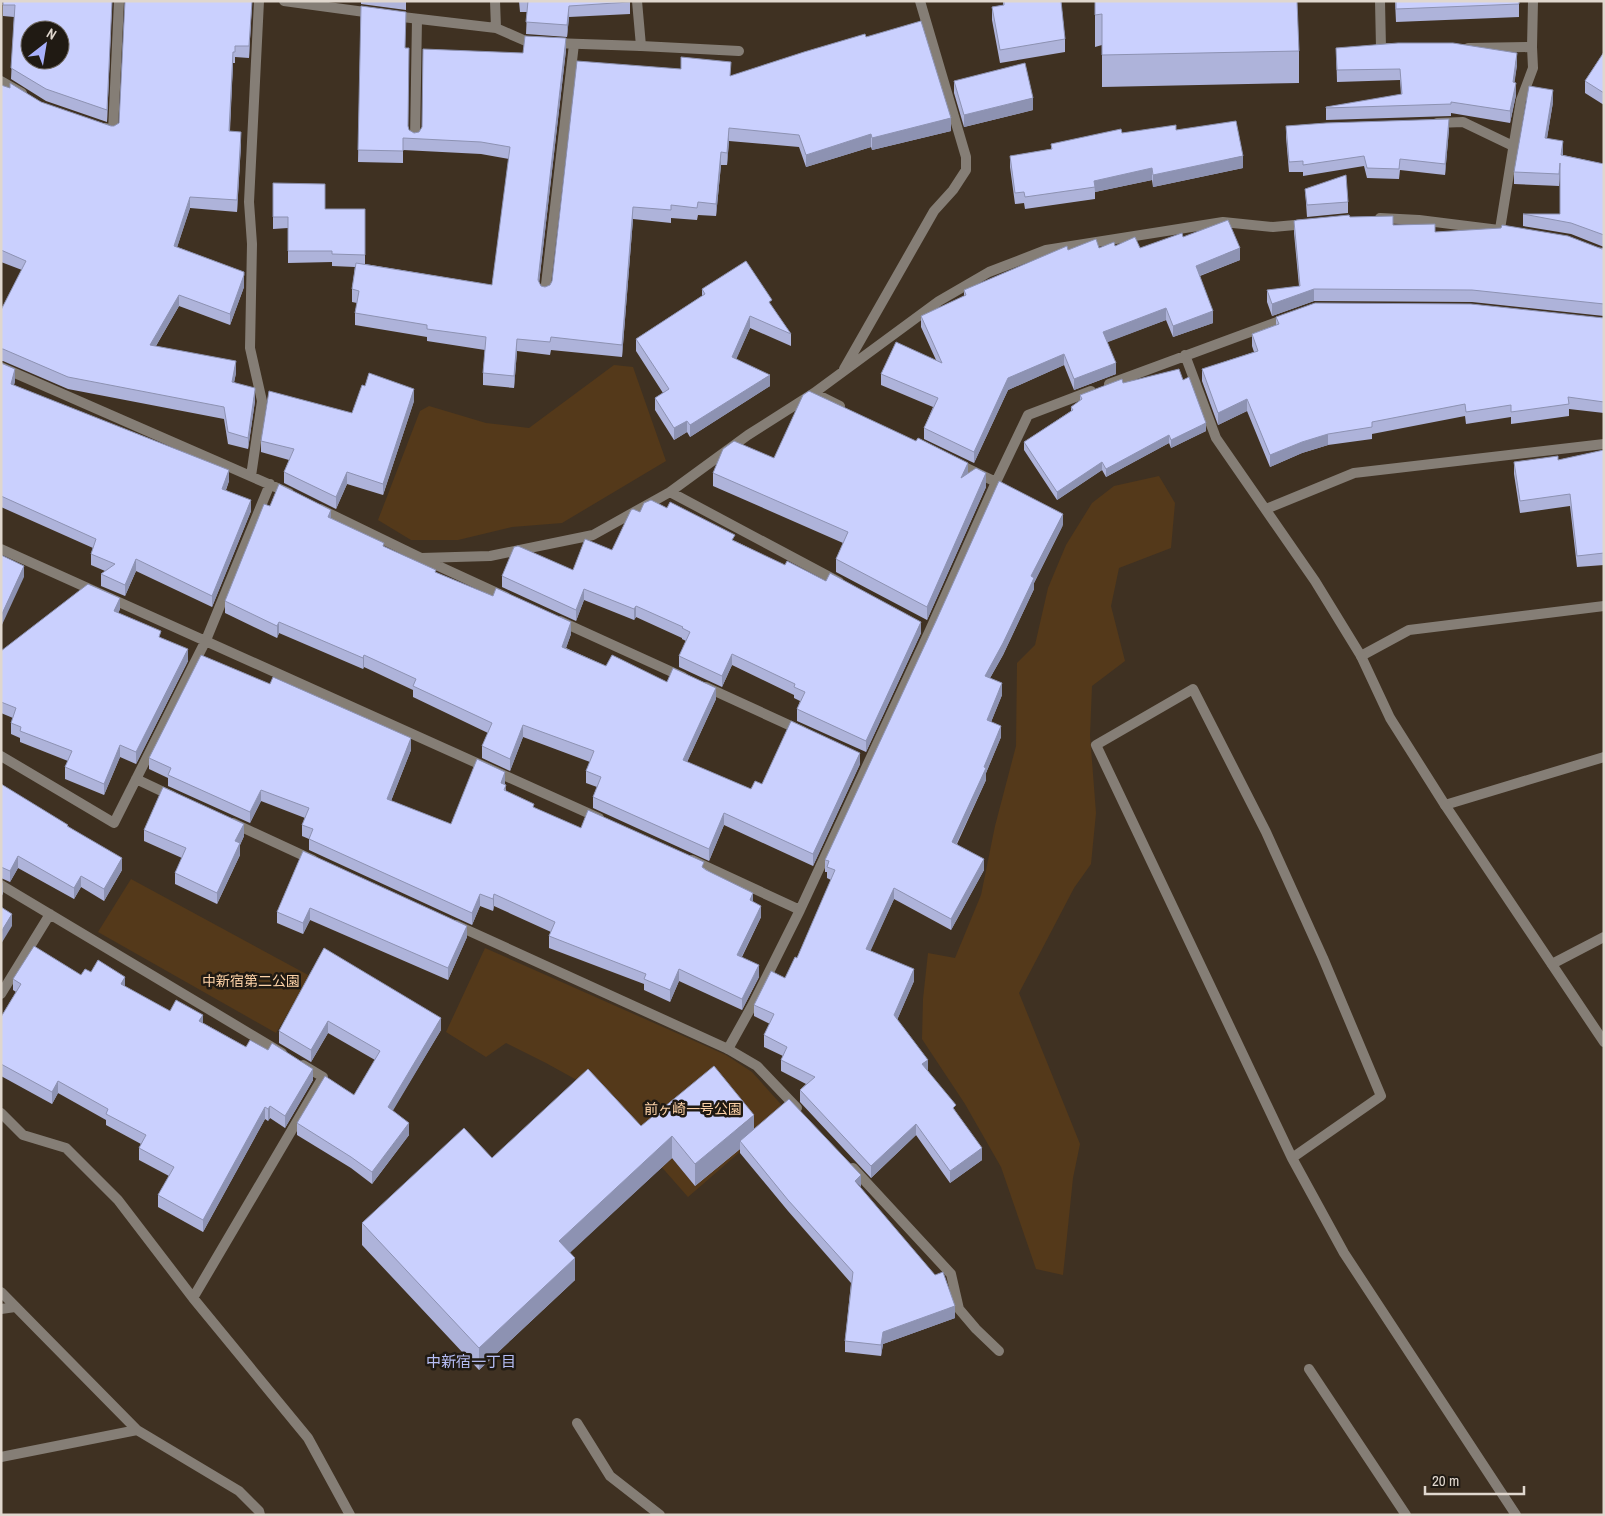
<svg xmlns="http://www.w3.org/2000/svg" width="1605" height="1516" font-family="'Archivo Narrow','Noto Sans JP',sans-serif">
	<style>
		.green { fill: #54391a }
		.lines { fill: none; stroke-linecap: round; stroke-linejoin: round }
		.lane { stroke: #857e76; stroke-width: 10 }
		.street { stroke: #857e76; stroke-width: 10 }
		.wall { fill: #aeb3da }
		.shaded-wall { fill: #8d92b2 }
		.building { fill: #cad0fe; stroke: #8d92b2; fill-rule: evenodd }
		.labels { text-anchor: middle; stroke-width: 5; stroke-linejoin: round; paint-order: stroke }
		.park-label { font-size: 14px; fill: #fdd2a7; stroke: #201a13 }
		.neighbourhood-label { font-size: 15px; fill: #b6bef6; stroke: #201a13 }
	</style>
	<rect width="100%" height="100%" fill="#3f3122"/>
	<path class="green" d="M614,365L633,367L666,461L562,523L512,527L458,540H411L378,520L420,411L429,406L486,423L529,428Z
		M1159,476L1175,503L1171,548L1119,568L1111,606L1125,661L1092,686L1090,735L1096,813L1091,864L1074,888L1019,993L1080,1144L1073,1178L1063,1275L1036,1269L1001,1167L965,1104L922,1039L923,999L928,953L955,958L981,895L995,826L1016,746L1017,663L1035,645L1048,588L1066,545L1092,503L1114,486Z
		M131,879L310,976L276,1033L98,932Z
		M485,948L726,1055L752,1072L787,1111L688,1197L593,1089L546,1063L506,1043L486,1057L446,1032Z"/>
	<g class="lines">
		<path class="lane" d="M637,1L641,46L739,51
			M1,81L22,93
			M1437,123L1463,122L1513,146
			M106,128L113,131L119,1
			M415,139L417,19
			M1500,229L1521,100L1533,68L1532,47
			M545,293L574,44
			M1266,509L1354,473L1604,444
			M1361,656L1409,630L1604,606
			M1445,805L1604,757
			M1552,964L1604,937
			M728,1049L757,1066L797,1108
			M1292,1158L1381,1096L1323,958L1266,832L1193,689L1096,745L1292,1158L1344,1253L1516,1515
			M853,1168L951,1274L959,1309L976,1329L999,1351
			M1,1292L137,1430L239,1491L259,1511L260,1515
			M1,1309L15,1307
			M1,1457L137,1430"/>
		<path class="street" d="M284,1L372,13
			M495,1L496,28
			M1380,1L1381,48H1391
			M394,16L496,28L528,42H536
			M553,43L641,46
			M1468,48L1532,47L1533,1
			M1380,218L1419,220L1507,231
			M1185,355L1216,438L1315,581L1361,656L1390,718L1445,805L1604,1042
			M1,367L289,493
			M844,369L934,211L953,190L966,170V157L920,1
			M1109,384L1288,318
			M814,393L840,406
			M956,463L996,482
			M251,476L262,401L250,348L252,244L249,202L259,1
			M670,492L839,582
			M320,509L421,558L506,597
			M1,549L599,818
			M421,558L490,556L593,535L670,492L748,435L814,393L939,301L989,272L1046,250L1223,222L1273,227L1306,224
			M560,621L683,677
			M706,687L802,731
			M1,756L114,823L206,640L270,484
			M136,779L172,796
			M233,823L313,860
			M692,860L800,910
			M1,885L282,1053
			M456,925L728,1049L753,1004L800,910L930,630L996,482L1028,415L1091,391
			M1,994L50,914
			M1,1113L23,1135L66,1148L118,1200L193,1298L308,1438L350,1515
			M193,1298L323,1077L303,1065
			M1309,1369L1406,1515
			M577,1423L610,1476L660,1515"/>
	</g>
	<path class="wall" d="M3,1H112L107,122L46,101L11,79L14,17L3,16Z
		M125,1H252L249,58L235,57V63H233L230,131L241,144L237,212L190,208L177,247L244,272V287L230,325L179,306L156,346L236,373L234,382L255,401L248,449L228,444L224,419L68,389L3,361H1V310L22,270L1,262V85L41,102L111,126H114L119,123Z
		M361,1H406V10L361,4Z
		M519,1H630V14L569,17L567,37L526,34L527,12H520Z
		M1003,1H1061L1065,39V52L1000,63L992,20V7L1003,5Z
		M1095,1L1299,51V83L1102,87V45L1095,47Z
		M1395,1H1519V17L1396,22Z
		M361,6L406,48L408,127L409,130L414,133L419,132L523,53L566,50L539,283L541,286L545,287L550,285L731,76L866,37L951,131L872,150L871,147L806,167L799,147L729,141L727,165H721L716,216L698,215L697,220L671,218V223L633,219L622,357L551,350L550,355L517,351L514,388L483,385V373L485,350L427,341V337L355,325V313L357,303L352,302V289L355,267L332,266V262L288,263V228L273,229V183L325,209H365V264L492,285L509,159L481,154L403,150V163L358,162Z
		M1336,48L1517,65L1514,83L1516,95L1510,123L1451,113V116L1326,120V107L1401,95L1400,80L1337,82Z
		M1604,52V105L1585,93V81Z
		M954,81L1033,110L964,127L954,93Z
		M1553,102L1547,138L1563,152V155L1604,164V247L1571,234L1523,226V214H1560V175L1559,186L1514,184V172Z
		M1286,126L1449,129L1445,175L1400,170L1399,179L1367,178L1364,166L1303,176V172H1289L1286,137Z
		M1176,130L1243,168L1153,187L1152,180L1095,192V199L1025,209L1024,203L1015,204L1010,167V156L1051,149V144L1122,133Z
		M1305,189L1348,202V213L1307,217Z
		M1350,217L1435,232L1604,248V316L1472,302L1314,301L1272,316L1267,302V290L1299,286L1294,233V221Z
		M1183,237L1240,260L1200,276L1213,323L1173,337L1166,320L1107,342L1116,374L1074,390L1064,365L1008,390L974,463L924,439V428L933,407L881,385V374L936,360L921,327V316L964,296V290L1068,250L1099,248L1115,246L1140,248Z
		M702,289L772,307L791,334V346L750,328L736,359L770,386L690,437L687,432L674,440L655,410V398L663,393L636,351V339L702,296Z
		M1276,317L1604,318V413L1569,409V416L1511,424V417L1466,424L1465,416L1372,434V439L1328,445L1302,453L1270,467L1247,411L1218,425L1202,381V369L1254,352L1252,346V334L1276,325Z
		M1,363L15,381L14,385L229,481L226,490L251,511L212,607L136,571L125,596L101,586V574L105,571L91,565V554L93,548L1,507Z
		M1183,380L1206,431L1171,448L1169,443L1106,477L1102,470L1057,500L1024,450V442L1071,411V407L1080,401V395L1123,383Z
		M414,401L383,495L347,484L336,509L284,483V472L289,460L261,452V441L352,413Z
		M1604,450V565L1577,567L1570,506L1520,513L1514,474V462L1558,460Z
		M774,458L968,473L986,487L927,620L836,572V559L843,543L713,486V473Z
		M270,506L331,518L384,547L436,573L571,634L566,648L606,666L667,682L716,699L687,762L751,789L762,784L860,764L813,866L724,825L709,861L593,808V797L597,787L586,783V771L590,762L523,737L510,771L482,758V746L488,733L413,697V690L364,667L363,669L279,633L277,638L225,613V601Z
		M640,512L735,541L921,633L866,752L797,721V709L800,701L794,698V695L732,665L722,687L679,667V656L686,641L682,639V638L636,617L634,620L584,600L576,621L502,587V576L573,570L612,550Z
		M1063,525L1034,583V589L1003,655L990,678L1002,695L991,722L1001,737L986,773V780L957,844L984,870L951,930L894,899L870,951L914,981L897,1020L928,1071L956,1112L982,1160L950,1183L916,1135L871,1178L800,1102V1090L806,1084L781,1071V1060L783,1056L764,1047V1035L770,1024L754,1016V1005L785,978L797,958L831,880L827,878V872H825V860Z
		M120,609L118,613L161,638L188,661L136,764L120,757L104,795L65,779V767L68,761L20,742V738L11,734V723L13,718L1,713V651Z
		M411,750L391,801L451,824L505,784L506,791L534,808L581,828L704,868L753,902L761,917L742,957L759,977L742,1010L679,981L670,1002L644,990V984L549,948V936L551,932L494,906L493,911L480,906L472,925L309,850V839L302,836V825L305,818L261,801L250,823L168,786V778L149,769V758Z
		M1,784L68,826L122,870L104,901L81,887L74,899L18,868L10,882L1,878Z
		M144,830L244,836L240,845V855L217,904L175,884V873L182,858L144,841Z
		M303,851L467,937L448,980L310,920L303,934L277,923V912Z
		M324,948L441,1030L392,1111L409,1135L372,1184L351,1168L297,1135V1123L354,1095L375,1060L328,1033L311,1062L279,1043V1031Z
		M91,972L125,987L170,1011L203,1023L246,1047L313,1080L285,1128L270,1118L268,1121L265,1119L203,1232L158,1207V1195L169,1176L139,1160V1148L141,1144L106,1125V1120L58,1093L52,1104L1,1076V1017L16,992L13,990V979L81,975Z
		M641,1126L754,1129L860,1187L955,1318L883,1344L881,1356L845,1352V1341L851,1283L788,1211L740,1153V1149L695,1186L672,1158L570,1252L575,1280L479,1370L362,1245V1223L492,1158Z"/>
	<path class="shaded-wall" d="M112,1L107,122V110Z
		M252,1L249,58V46Z
		M569,6V17L567,37V25Z
		M566,38V50L538,292V280Z
		M233,52V63L229,143V131Z
		M1517,53V65L1513,94V82Z
		M1516,83V95L1510,123V111Z
		M1553,90V102L1545,150V138Z
		M1033,98V110L964,127V115Z
		M951,118V131L872,150V138Z
		M1449,119V129L1445,175V164Z
		M729,128V141L727,165V153Z
		M241,132V144L237,212V200Z
		M871,134V147L806,167V155Z
		M1563,141V152L1561,167V155Z
		M721,152V165L716,216V204Z
		M1243,156V168L1153,187V175Z
		M1560,163V174L1559,186V174Z
		M1152,168V180L1095,192L1094,181Z
		M190,197V208L174,257V246Z
		M633,207V219L622,357V345Z
		M1240,248V260L1196,277V266Z
		M244,275V287L230,325V314Z
		M1314,289V301L1272,316V304Z
		M179,295V306L150,356V345Z
		M1166,308V320L1103,344V332Z
		M1213,311V323L1173,337V326Z
		M750,316V328L732,369V357Z
		M517,339V351L514,388V376Z
		M1064,354V365L1008,390L974,463V452L1008,378Z
		M236,361V373L232,393V382Z
		M1116,363V374L1074,390V379Z
		M15,369V381L11,396V384Z
		M770,375V386L690,437V425Z
		M414,389V401L383,495V484Z
		M255,390V401L248,449V438Z
		M1247,399V411L1218,425V413Z
		M687,421V432L674,440V428Z
		M1206,423V431L1171,448V440Z
		M1328,434V445L1302,453L1270,467V455L1302,442Z
		M1169,435V443L1106,477V469Z
		M1102,462V470L1057,500V492Z
		M968,463V476L961,478Z
		M229,470V481L222,500V489Z
		M347,472V484L336,509V497Z
		M986,473V487L927,620V607Z
		M251,500V511L212,607V596Z
		M331,510V522L328,517Z
		M1063,514V525L1034,583V589L1003,655L985,687V676L1031,576Z
		M136,559V571L125,596V585Z
		M24,566V577L1,627V616Z
		M584,589V600L576,621V610Z
		M120,598V609L114,623V611Z
		M636,606V617L634,620V609Z
		M279,622V633L277,638V626Z
		M571,622V634L562,659V647Z
		M921,622V633L866,752V741Z
		M188,649V661L136,764V752Z
		M732,654V665L722,687V676Z
		M364,655V667L363,669V658Z
		M1002,683V695L987,732V720Z
		M716,688V699L683,771V760Z
		M523,725V737L510,771V759Z
		M1001,726V737L986,773V780L952,853V842Z
		M411,738V750L387,811V799Z
		M120,745V757L104,795V784Z
		M860,753V764L813,866V854Z
		M505,772V784L501,794V783Z
		M261,790V801L250,823V812Z
		M724,813V825L709,861V849Z
		M244,824V836L240,845V855L217,904V893L235,841Z
		M18,856V868L10,882V871Z
		M122,858V870L104,901V889Z
		M984,859V870L951,930V919Z
		M81,876V887L74,899V888Z
		M3,882V894L1,897V885Z
		M894,888V899L866,961V949Z
		M753,893V904L750,900Z
		M480,894V906L472,925V913Z
		M494,894V906L493,911V899Z
		M761,906V917L737,966V955Z
		M310,908V920L303,934V923Z
		M12,914V926L1,944V932Z
		M467,926V937L448,980V968Z
		M759,965V977L742,1010V999Z
		M679,969V981L670,1002V990Z
		M914,969V981L894,1027V1015Z
		M125,977V989L121,984Z
		M203,1015V1027L199,1021Z
		M441,1018V1030L388,1119V1107Z
		M328,1021V1033L311,1062V1050Z
		M928,1060V1071L922,1064Z
		M313,1069V1080L285,1128V1116Z
		M58,1081V1093L52,1104V1092Z
		M270,1106V1118L268,1121V1109Z
		M265,1107V1119L203,1232V1220Z
		M754,1115V1137L740,1141V1149L695,1186V1164Z
		M409,1123V1135L372,1184V1172Z
		M916,1124V1135L871,1178V1166Z
		M672,1136V1158L559,1263V1241Z
		M982,1148V1160L950,1183V1171Z
		M861,1175V1187L855,1181Z
		M575,1258V1280L479,1370V1348Z
		M955,1306V1318L883,1344L881,1356V1345L883,1332Z"/>
	<path class="building" d="M3,1H112L107,110L46,89L11,68L15,5H3ZM30,30H60V60H30Z
		M125,1H252L249,46H235V52H233L229,131L241,132L237,200L190,197L174,246L244,272V275L230,314L179,295L150,345L236,361L232,382L255,388V390L248,438L228,432L224,407L68,377L3,349H1V310L26,261L1,250V85L10,88V83L41,102L111,126H114L119,123Z
		M528,1H630V2L569,6L567,25L526,22Z
		M1004,1H1061L1065,39L1000,50L992,7L1004,5Z
		M1095,1H1297L1299,51L1102,55V14L1095,15Z
		M1396,1H1519V4L1396,9Z
		M361,6L406,12L405,48H409L408,126L409,130L414,133L419,132L422,127L423,49L523,53L525,36L566,38L538,280L541,286L545,287L550,285L552,281L577,61L681,69V57L731,62L730,76L804,52L865,34L866,37L921,21L951,118L872,138L871,134L806,155L799,135L729,128L727,153L721,152L716,204L698,202L697,208L671,205V210L633,207L622,345L551,337L550,342L517,339L514,376L483,373L486,337L427,329V325L355,313L359,291L352,289L356,263L492,285L510,147L481,142L403,138V151L358,150Z
		M1398,43H1453L1517,53L1513,82L1516,83L1510,111L1451,102V104L1326,108V107L1402,94L1400,69L1337,70L1336,48Z
		M1604,52V93L1585,81Z
		M1025,63L1033,98L964,115L954,81Z
		M1529,86L1553,90L1545,138L1563,141L1561,155L1604,164V235L1571,223L1523,214H1560V163L1559,174L1514,172Z
		M1449,119L1445,164L1400,159L1399,169L1367,168L1364,156L1303,165V161L1289,162L1286,126L1326,123Z
		M1236,121L1243,156L1153,175L1152,168L1094,181L1095,187L1025,197L1024,192L1015,193L1010,156L1052,149L1051,144L1121,129L1122,133L1176,125V130Z
		M1346,175L1348,202L1307,205L1305,189Z
		M273,183L325,184V209H365V255L332,254V251H288V217H273Z
		M1349,215L1350,217L1393,216V225L1435,224V232L1501,228L1502,225L1568,236L1602,249L1604,248V304L1472,290L1314,289L1272,304L1267,290L1300,286L1294,221L1297,220Z
		M1228,220L1240,248L1196,266L1213,311L1173,326L1166,308L1103,332L1116,363L1074,379L1064,354L1008,378L974,452L924,428L938,398L881,374L896,342L942,363L921,316L966,295L964,290L1067,246L1068,250L1096,239L1099,248L1114,242L1115,246L1135,237L1140,248L1182,233L1183,237Z
		M746,261L772,300L769,302L791,334L750,316L732,357L770,375L690,425L687,421L674,428L655,398L669,389L636,339L705,294L702,289Z
		M1315,303L1471,304L1604,318V402L1568,397L1569,404L1511,412V405L1466,412L1465,404L1372,422V427L1328,434L1302,442L1270,455L1247,399L1218,413L1202,369L1258,351L1252,334L1279,324L1276,317Z
		M1,363L15,369L11,384L229,470L222,489L251,500L212,596L136,559L125,585L101,574L115,564L91,554L96,539L1,496Z
		M1179,369L1183,380L1189,377L1206,423L1171,440L1169,435L1106,469L1102,462L1057,492L1024,442L1073,410L1071,407L1082,399L1080,395L1122,379L1123,383Z
		M369,373L414,389L383,484L347,472L336,497L284,472L294,449L261,441L269,391L352,413L362,385L365,386Z
		M809,391L916,441L918,438L968,463L961,478L976,468L986,473L927,607L836,559L848,532L713,473L723,449L734,441L774,458L803,395Z
		M1604,450V553L1577,556L1570,494L1520,501L1514,462L1558,456V460Z
		M999,481L1063,514L1031,576L1034,578L1003,643L985,676L1002,683L987,720L1001,726L984,767L986,768L952,842L984,859L951,919L894,888L866,949L914,969L894,1015L928,1060L922,1064L956,1105L953,1108L982,1148L950,1171L916,1124L871,1166L800,1090L815,1077L781,1060L787,1047L764,1035L774,1014L754,1005L771,971L785,978L795,957L797,958L835,870L827,867L829,861L825,860L936,621Z
		M279,484L331,510L328,517L384,543L383,546L436,570L435,572L493,596L496,588L571,622L562,647L606,666L612,655L667,682L673,668L716,688L683,760L751,789L755,781L762,784L791,721L860,753L813,854L724,813L709,849L593,797L601,777L586,771L594,751L523,725L510,759L482,746L492,723L413,686L416,679L364,655L363,658L279,622L277,626L225,601L264,504L270,506Z
		M651,500L667,508L670,502L735,535L732,540L785,565L787,561L826,581L830,573L921,622L866,741L797,709L805,692L794,687L795,684L732,654L722,676L679,656L690,632L682,628L683,627L636,606L634,609L584,589L576,610L502,576L514,547L518,546L573,570L585,539L612,550L631,510L633,509L640,512L644,503Z
		M1,555L24,566L1,616Z
		M88,584L120,598L114,611L161,631L159,637L188,649L136,752L120,745L104,784L65,767L72,751L20,731L21,727L11,723L16,708L1,702V651Z
		M201,655L270,684L273,677L411,738L387,799L451,824L477,759L505,772L501,783L506,785L504,790L534,804L533,807L581,828L588,810L704,862L702,867L706,870L753,893L750,900L761,906L737,955L759,965L742,999L679,969L670,990L644,979L646,974L549,936L555,922L494,894L493,899L480,894L472,913L309,839L313,829L302,825L309,808L261,790L250,812L168,775L171,768L149,758Z
		M1,784L68,825L67,826L122,858L104,889L81,876L74,888L18,856L10,871L1,867Z
		M163,787L244,824L235,841L240,843L217,893L175,873L186,848L144,830Z
		M303,851L467,926L448,968L310,908L303,923L277,912Z
		M1,907L12,914L1,932Z
		M34,946L81,975L85,969L91,972L98,960L125,977L121,984L170,1011L176,1000L203,1015L199,1021L246,1047L250,1040L268,1050L272,1043L313,1069L285,1116L270,1106L268,1109L265,1107L203,1220L158,1195L174,1167L139,1148L146,1135L106,1114L108,1109L58,1081L52,1092L1,1064V1017L21,984L13,979Z
		M324,948L441,1018L388,1107L409,1123L372,1172L351,1157L297,1123L325,1076L354,1095L380,1051L328,1021L311,1050L279,1031Z
		M714,1066L754,1115L695,1164L672,1136L559,1241L575,1258L479,1348L362,1223L464,1128L492,1158L588,1069L641,1126Z
		M789,1099L861,1175L855,1181L935,1275L943,1272L955,1306L883,1332L881,1345L845,1341L853,1272L788,1200L740,1141Z"/>
	<g class="labels">
		<g class="park-label">
			<text x="251" y="986">中新宿第二公園</text>
			<text x="693" y="1114">前ヶ崎一号公園</text>
		</g>
		<g class="neighbourhood-label">
			<text x="471" y="1367">中新宿一丁目</text>
		</g>
	</g>
	<rect width="1605" height="1516" fill="none" stroke="#e0d7ce" stroke-width="5"/>
	<g transform="translate(45 45) rotate(31)"><circle r="24" fill="#201a13" stroke="#6d665e"/>
	<path d="M0-4L9 19L0 12L-9 19Z" fill="#a8b0fc"/>
	<text y="-8" font-size="14" font-weight="bold" text-anchor="middle" fill="#e0d7ce">N</text>
	</g>
	<path d="M1425 1486v8h99v-8" fill="none" stroke="#e0d7ce" stroke-width="2.5"/>
	<text x="1432" y="1486" font-size="15" fill="#e0d7ce" stroke="#201a13" stroke-width="4" paint-order="stroke">20 m</text>
</svg>
